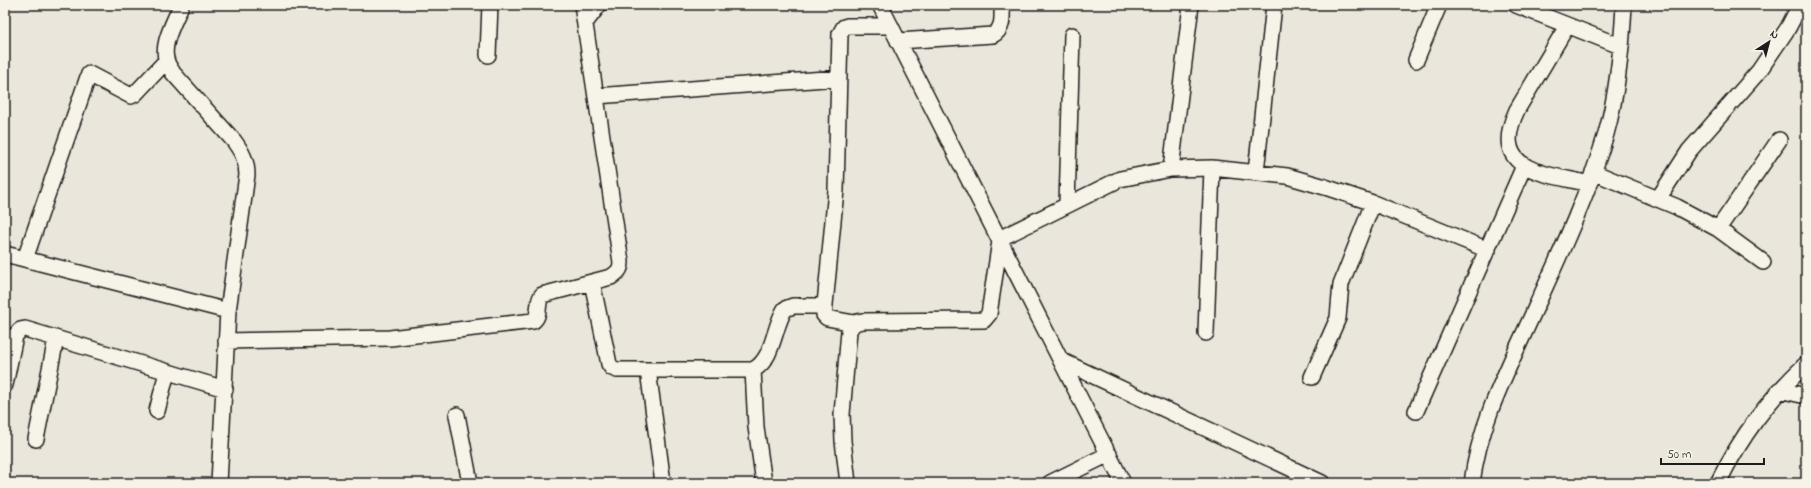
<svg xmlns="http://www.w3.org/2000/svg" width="1811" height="488" font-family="'Indie Flower',sans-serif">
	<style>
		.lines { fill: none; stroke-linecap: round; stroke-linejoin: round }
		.street-casing { stroke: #1c1c1c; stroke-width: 18 }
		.street { stroke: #f7f3e8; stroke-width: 15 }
	</style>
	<rect width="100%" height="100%" fill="#eae6dc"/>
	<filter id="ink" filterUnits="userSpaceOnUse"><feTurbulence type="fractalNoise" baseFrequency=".025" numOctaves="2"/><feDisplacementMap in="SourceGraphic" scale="8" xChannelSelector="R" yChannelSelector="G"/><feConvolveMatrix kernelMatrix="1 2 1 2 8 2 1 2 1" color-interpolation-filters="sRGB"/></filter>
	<g filter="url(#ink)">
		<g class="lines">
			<defs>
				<path id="street" d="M181,5C175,21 160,45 167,62C168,66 171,69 173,73L234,141C242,152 247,161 247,175L228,311L219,483
					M880,5L1123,483
					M1516,5L1620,46
					M585,23L599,5
					M1567,26L1517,110C1488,172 1545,173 1590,184
					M898,41L993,35C1004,29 1002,16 1002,5
					M488,55L490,5
					M1416,60L1439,5
					M596,96L839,78
					M1171,169L1191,5
					M1256,172L1274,5
					M1593,172L1677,207L1718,229L1763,262
					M1658,199L1689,151L1759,71L1788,28L1800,5
					M1067,204L1072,35
					M1718,229L1779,140
					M999,239L1120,179L1171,169L1212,168L1287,176L1325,187L1373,203L1488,250
					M5,254L228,311
					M25,259L89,74L131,96L135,94L166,61
					M592,282L609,364L612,368L617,370H753C774,359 773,328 785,309L793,306H825
					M854,323L827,318L824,315L836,190L840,34L844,27L847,26H891
					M1206,333L1212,168
					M226,341L390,338L533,321C541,316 536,302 542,295L611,277C617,273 621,270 621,262L582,5
					M1062,361L1322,483
					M648,370L663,483
					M753,370L756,427L764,483
					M1312,377L1338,318L1341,284L1373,203
					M5,385L15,336L20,330L25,329L225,389
					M1779,390L1806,396
					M157,411L167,372
					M1416,411L1524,166
					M457,415L470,483
					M36,439L56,339
					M848,483L843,441L842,414L849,331C852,324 855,322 863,321L984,320L989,314L1000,241
					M1050,483L1109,454
					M1472,483C1479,422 1511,363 1536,307C1562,250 1588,194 1606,134C1617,95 1622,45 1624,5
					M1718,483C1741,436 1768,400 1806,364"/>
			</defs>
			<use href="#street" class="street-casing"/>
			<use href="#street" class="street"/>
		</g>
	</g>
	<rect width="1811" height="488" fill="none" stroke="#f7f3e8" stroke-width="20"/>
	<rect x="10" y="10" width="1791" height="468" fill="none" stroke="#1c1c1c" stroke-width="1.5" filter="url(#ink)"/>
	<g transform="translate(1769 42) rotate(36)" stroke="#f7f3e8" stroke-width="3" paint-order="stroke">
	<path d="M0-3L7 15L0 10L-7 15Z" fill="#1c1c1c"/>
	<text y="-6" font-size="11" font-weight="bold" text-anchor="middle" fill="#1c1c1c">N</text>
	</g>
	<path d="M1661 458v6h103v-6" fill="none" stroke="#1c1c1c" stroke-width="2"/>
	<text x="1667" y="458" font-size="12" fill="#1c1c1c" stroke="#f7f3e8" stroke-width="3" paint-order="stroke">50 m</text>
</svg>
